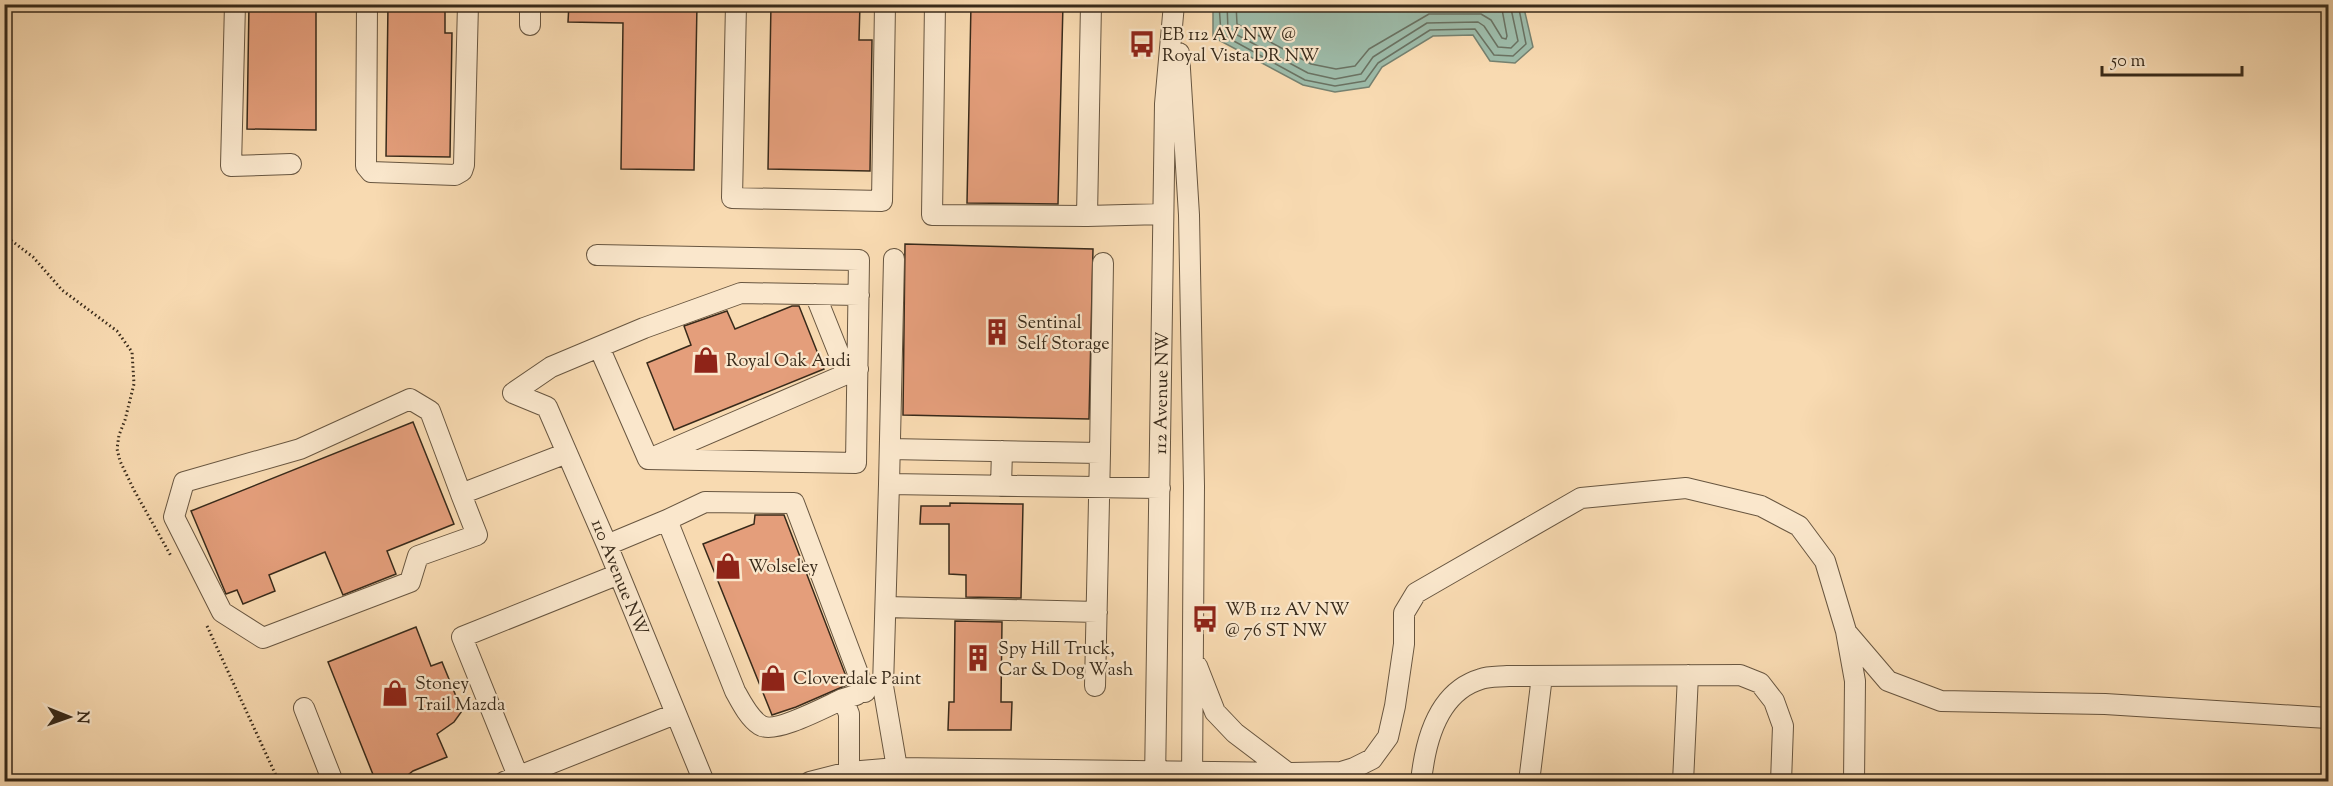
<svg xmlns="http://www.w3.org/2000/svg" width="2333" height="786" font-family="'Sorts Mill Goudy',serif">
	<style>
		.water { fill: #9dbba9; stroke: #758170; stroke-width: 1.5 }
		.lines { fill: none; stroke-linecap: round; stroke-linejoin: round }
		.shore { stroke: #6a7262; stroke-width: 1.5 }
		.building { fill: #e49e7b; stroke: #382a1a; stroke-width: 1.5 }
		.minor-casing { stroke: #685640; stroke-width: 22 }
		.path { stroke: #382a1a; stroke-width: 3; stroke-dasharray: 1.5 3; stroke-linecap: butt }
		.minor { stroke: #fae7cc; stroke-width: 20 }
		.labels { text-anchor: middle; stroke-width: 4.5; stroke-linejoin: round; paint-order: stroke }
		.poi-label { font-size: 18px; fill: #382a1a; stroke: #fae7cc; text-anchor: start }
		.street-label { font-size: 18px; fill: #382a1a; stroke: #fae7cc }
	</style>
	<rect width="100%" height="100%" fill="#f8dab1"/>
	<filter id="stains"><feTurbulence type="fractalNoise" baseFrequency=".00333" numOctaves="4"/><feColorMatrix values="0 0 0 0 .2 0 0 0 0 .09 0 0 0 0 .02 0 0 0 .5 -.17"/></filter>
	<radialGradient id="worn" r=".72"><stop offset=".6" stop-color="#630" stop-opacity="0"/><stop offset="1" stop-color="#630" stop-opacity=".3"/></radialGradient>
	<path class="water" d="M1523,4L1533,47L1515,63L1490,61L1473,35L1433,36L1382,67L1369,87L1335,92L1303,85L1213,37V5Z"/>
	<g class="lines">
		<path class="shore" d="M1219,4L1221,34L1305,80L1335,86L1365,81L1378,63L1430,30L1475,29L1494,55L1513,56L1526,44L1518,4
			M1227,4L1228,30L1308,73L1335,79L1361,74L1373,57L1427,23L1478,22L1484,26L1498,47L1511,48L1518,41L1510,4
			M1236,4L1237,24L1311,64L1336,69L1355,66L1369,49L1429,14H1481L1491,20L1502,38L1506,39L1507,36L1501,4"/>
	</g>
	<path class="building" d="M249,4H316V130L247,129Z
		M388,4H445V33H452L450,157L386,156Z
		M569,4H697L694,170L621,169L623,23L568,22Z
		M771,4H860L859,40H872L870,171L768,169Z
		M971,4H1063L1058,204L967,203Z
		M905,244L1093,249L1089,419L903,415Z
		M792,306H799L824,369L674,430L647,363L691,345L684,326L727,311L735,329Z
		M413,422L454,524L387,551L396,574L343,595L325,552L269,575L275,591L243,604L237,590L226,594L191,511Z
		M950,503L1023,504L1021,598L966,597V575L949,574V524H920L921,506H950Z
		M755,515H784L849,684L796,707L772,715L703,544L754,524Z
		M955,621L1002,622L1001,702H1012L1011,730H948L949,702H954Z
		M416,627L431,666L442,662L462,711L454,722L437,734L447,757L413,771L399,782H376L328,662Z"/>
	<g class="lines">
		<defs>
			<path id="minor" d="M235,4L231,166L291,164
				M367,4L366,166L371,172L455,175L462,171L464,165L468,4
				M736,4L732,198L882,201L885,4
				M935,4L932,215L1087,216L1163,214
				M530,25V4
				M1179,53L1189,215L1194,486L1192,782
				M1087,216L1091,4
				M597,255L859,260L856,463L648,459
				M894,259L889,484L1160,488
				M815,294L847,374
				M599,347L648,459
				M513,393L547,407L607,545L704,782
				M513,393L551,367L644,328L741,293L859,295
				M890,449L1100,453L1103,263
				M656,456L858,369
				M889,484L883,686L897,768
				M1001,486L1002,451
				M461,494L430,411L410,399L300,449L184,482L174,517L222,612L263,638L410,582L418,556L477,535L461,494L567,453
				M667,520L705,502L794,503L865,692
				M607,545L667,520L735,691C741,702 749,718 760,725C774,735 827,706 843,699
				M886,607L1097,612
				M1847,633L1888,681L1941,701L2105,704L2328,718
				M1197,666L1215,712L1235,733L1289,774
				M1095,686L1100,453
				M304,708L333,782
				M849,772V714L843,699L856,695
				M518,776L462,637L619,574
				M504,782L675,714
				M810,782L849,772L897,768L1291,773L1341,772L1354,768L1372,759L1388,737L1395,706L1404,644V613L1416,593L1581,498L1686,488L1761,506L1799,526L1825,561L1846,631L1855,681L1854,782
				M1155,782L1165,104L1174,4
				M1421,782C1425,742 1437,692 1481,679C1489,676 1500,677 1508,676L1740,675L1760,683L1774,701L1783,726L1781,782
				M1529,782L1542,676
				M1683,782L1688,675"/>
		</defs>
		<use href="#minor" class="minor-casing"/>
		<path class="path" d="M4,235L33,257L62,290L117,331L132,352L134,384L125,420L119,435L117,449L120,461L134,490L171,556
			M207,626L279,782"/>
		<use href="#minor" class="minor"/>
	</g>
	<defs>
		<symbol id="bus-bare" viewBox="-9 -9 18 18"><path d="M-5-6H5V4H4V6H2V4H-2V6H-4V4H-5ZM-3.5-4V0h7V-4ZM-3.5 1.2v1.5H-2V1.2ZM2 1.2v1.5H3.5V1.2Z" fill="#8f2418" stroke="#fae7cc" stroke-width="2.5" paint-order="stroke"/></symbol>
		<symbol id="building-bare" viewBox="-9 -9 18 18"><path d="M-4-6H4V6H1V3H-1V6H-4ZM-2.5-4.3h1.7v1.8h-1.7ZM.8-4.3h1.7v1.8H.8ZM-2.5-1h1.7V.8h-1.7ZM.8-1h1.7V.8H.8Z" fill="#8f2418" stroke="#fae7cc" stroke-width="2.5" paint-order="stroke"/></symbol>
		<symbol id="shop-bare" viewBox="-9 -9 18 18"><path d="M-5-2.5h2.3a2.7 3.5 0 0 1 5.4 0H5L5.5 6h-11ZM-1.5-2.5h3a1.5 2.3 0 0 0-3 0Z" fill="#8f2418" stroke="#fae7cc" stroke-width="2.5" paint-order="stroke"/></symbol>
	</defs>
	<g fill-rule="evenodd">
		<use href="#bus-bare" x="1123" y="25" width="38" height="38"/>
		<use href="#building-bare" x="978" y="313" width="38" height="38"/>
		<use href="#shop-bare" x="687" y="341" width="38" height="38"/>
		<use href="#shop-bare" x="709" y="547" width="38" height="38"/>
		<use href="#bus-bare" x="1186" y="600" width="38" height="38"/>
		<use href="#building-bare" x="959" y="639" width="38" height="38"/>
		<use href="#shop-bare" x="754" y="659" width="38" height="38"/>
		<use href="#shop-bare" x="376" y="674" width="38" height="38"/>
	</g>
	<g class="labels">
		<g class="poi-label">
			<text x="1162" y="40">EB 112 AV NW @<tspan x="1162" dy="21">Royal Vista DR NW</tspan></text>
			<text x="1017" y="328">Sentinal<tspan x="1017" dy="21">Self Storage</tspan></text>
			<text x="726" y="366">Royal Oak Audi</text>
			<text x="748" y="572">Wolseley</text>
			<text x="1225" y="615">WB 112 AV NW<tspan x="1225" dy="21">@ 76 ST NW</tspan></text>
			<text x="998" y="654">Spy Hill Truck,<tspan x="998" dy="21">Car &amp; Dog Wash</tspan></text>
			<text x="793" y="684">Cloverdale Paint</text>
			<text x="415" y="689">Stoney<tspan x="415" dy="21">Trail Mazda</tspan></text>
		</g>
		<g class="street-label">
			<text transform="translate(1161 393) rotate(-89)" y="6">112 Avenue NW</text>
			<text transform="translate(620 577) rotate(68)" y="6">110 Avenue NW</text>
		</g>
	</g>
	<rect width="2333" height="786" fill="none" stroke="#f8dab1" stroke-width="24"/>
	<rect x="6" y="6" width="2321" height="774" fill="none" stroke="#382a1a" stroke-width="3"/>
	<rect x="12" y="12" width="2309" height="762" fill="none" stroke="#382a1a" stroke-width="1.5"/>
	<g transform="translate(69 717) rotate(91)" stroke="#fae7cc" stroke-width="4.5" paint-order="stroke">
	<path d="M0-4.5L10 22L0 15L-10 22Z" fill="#382a1a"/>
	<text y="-9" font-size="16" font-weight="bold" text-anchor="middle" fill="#382a1a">N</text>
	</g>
	<path d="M2102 66v9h140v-9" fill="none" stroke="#382a1a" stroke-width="3"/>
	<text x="2111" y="66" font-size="18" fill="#382a1a" stroke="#fae7cc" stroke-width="4.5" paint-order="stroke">50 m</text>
	<rect width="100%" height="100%" filter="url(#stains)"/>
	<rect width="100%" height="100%" fill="url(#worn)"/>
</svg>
